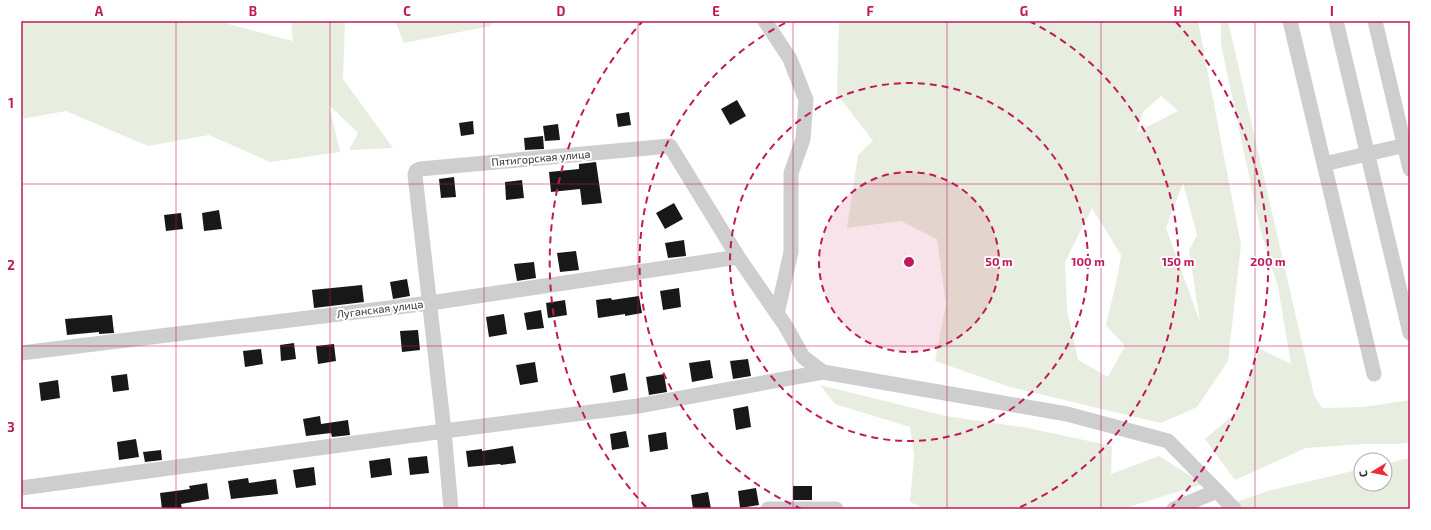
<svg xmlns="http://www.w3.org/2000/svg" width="1431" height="530" font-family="'Exo 2',sans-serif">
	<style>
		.green { fill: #e7eedf; fill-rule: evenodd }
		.building { fill: #181818 }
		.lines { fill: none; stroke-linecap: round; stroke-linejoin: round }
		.minor { stroke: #cecece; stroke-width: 15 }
		.grid { fill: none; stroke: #c2185b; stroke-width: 1; stroke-opacity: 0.55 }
		.ring { fill: none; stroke: #c2185b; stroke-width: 2; stroke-dasharray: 7 5 }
		.labels { text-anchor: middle; stroke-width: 4; stroke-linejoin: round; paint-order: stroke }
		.street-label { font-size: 11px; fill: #313131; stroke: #fff }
		.centre { fill: #c2185b; stroke: #fff; stroke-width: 2 }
		.ring-label { font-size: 12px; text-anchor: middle; font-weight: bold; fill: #c2185b; stroke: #fff; stroke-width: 4; stroke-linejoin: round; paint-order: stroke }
		.neatline { fill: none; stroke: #c2185b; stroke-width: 1.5 }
		.grid-label { font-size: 13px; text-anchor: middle; font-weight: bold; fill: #c2185b }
	</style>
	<rect width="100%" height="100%" fill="#fff"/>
	<path class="green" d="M21,21H217L293,41L291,21H345L343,79L393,148L349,150L358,133L329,105L340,152L270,162L209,135L148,146L66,111L21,119Z
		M395,21H494L490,26L404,43Z
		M839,21H1198L1241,245L1228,361L1197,407L1161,423L1010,387L935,361L946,304L937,239L901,221L847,228L858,155L873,141L837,94ZM1161,96L1178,111L1137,132L1143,112ZM1183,183L1197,235L1189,250L1200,322L1166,228ZM1092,208L1121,255L1118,274L1106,325L1125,346L1108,377L1078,360L1067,310L1065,262Z
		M1221,21H1228L1314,395L1322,408L1363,407L1410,400V442L1397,444H1363L1306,448L1235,480L1205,439L1234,414L1260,349L1291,364L1278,287L1261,232L1221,44Z
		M820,385L946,416L1028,428L1112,446L1111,474L1159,456L1203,484L1122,509H926L910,502L914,455L910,427L835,404Z
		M1410,458V509H1216L1268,491L1361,469V484H1385V464Z"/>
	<path class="building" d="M737,100L746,116L730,125L721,109Z
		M629,112L631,125L618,127L616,114Z
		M473,121L474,134L461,136L459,123Z
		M558,124L560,140L545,141L543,126Z
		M543,136L544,149L525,150L524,138Z
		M596,162L602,203L582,205L580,189L551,192L549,172L579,169V164Z
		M454,177L456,197L441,198L439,179Z
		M522,180L524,198L506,200L505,182Z
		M674,203L683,219L665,229L656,213Z
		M219,210L222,229L204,231L202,213Z
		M181,213L183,229L166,231L164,215Z
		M684,240L686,256L668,258L665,243Z
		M576,251L579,270L560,272L557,253Z
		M534,262L536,278L517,281L514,264Z
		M407,279L410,296L393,299L390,282Z
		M362,285L364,302L314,308L312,290Z
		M679,288L681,307L663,310L660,291Z
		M639,296L642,313L625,316V314L598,318L596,300L611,298L612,300Z
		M565,300L567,315L548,318L546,303Z
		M541,310L544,328L527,330L524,313Z
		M504,314L507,334L489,337L486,317Z
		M112,315L114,333L99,334V332L67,335L65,319Z
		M418,330L420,350L402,352L400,331Z
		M294,343L296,359L281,361L280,345Z
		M334,344L336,361L318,364L316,346Z
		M261,349L263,364L245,367L243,351Z
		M748,359L751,376L733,379L730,361Z
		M710,360L713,378L692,382L689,363Z
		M535,362L538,382L520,385L516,365Z
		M625,373L628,390L613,393L610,376Z
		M127,374L129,390L113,392L111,376Z
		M664,374L667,392L649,395L646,377Z
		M58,380L60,398L41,401L39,383Z
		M748,406L751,427L736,430L733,409Z
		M320,416L321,424L348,420L350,435L332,437L331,433L306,436L303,419Z
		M626,431L629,447L612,450L610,434Z
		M666,432L668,449L650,452L648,435Z
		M136,439L139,457L119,460L117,442Z
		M513,446L516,463L501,465L500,464L468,467L466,451L482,449V451Z
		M161,450L162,460L145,462L143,452Z
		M427,456L429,473L410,475L408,458Z
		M390,458L392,475L371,478L369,461Z
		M314,467L316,485L296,488L293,470Z
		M248,478L249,483L276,479L278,494L231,499L228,481Z
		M207,483L209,499L181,504L182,509H162L160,493L190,489L189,486Z
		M793,486H812V500H793Z
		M756,488L759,505L740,508L738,491Z
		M708,492L711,509H693L691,495Z"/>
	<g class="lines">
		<path class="minor" d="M765,21L790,59L806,100L803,139L791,173V252L777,314
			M1290,21L1374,374
			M1336,21L1410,333
			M1375,21L1410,169
			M1324,164L1410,144
			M21,353L430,303L738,257
			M21,488L444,431L638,406L823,372
			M1217,491L1234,509
			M451,509L444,431L415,175L416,171L420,169L670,146L738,257L785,325L803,357L823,372L1067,414L1168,441L1217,491L1174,509
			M768,509H836"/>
	</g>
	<path class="grid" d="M176,21V509M330,21V509M484,21V509M638,21V509M793,21V509M947,21V509M1101,21V509M1255,21V509M21,184H1410M21,346H1410"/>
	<circle cx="909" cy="262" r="90" fill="#c2185b" fill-opacity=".12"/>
	<g class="ring">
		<circle cx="909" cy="262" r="90"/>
		<circle cx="909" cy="262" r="179"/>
		<path d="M802 509A269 269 0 0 1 789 21M1029 21A269 269 0 0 1 1016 509"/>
		<path d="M646 507A359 359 0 0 1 642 22M1176 22A359 359 0 0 1 1172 507"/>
	</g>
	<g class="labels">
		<g class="street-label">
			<text transform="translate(541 158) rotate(-5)" y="4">Пятигорская улица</text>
			<text transform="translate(380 309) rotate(-7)" y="4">Луганская улица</text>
		</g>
	</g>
	<circle cx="909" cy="262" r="6" class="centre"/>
	<g class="ring-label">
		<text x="999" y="266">50 m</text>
		<text x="1088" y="266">100 m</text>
		<text x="1178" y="266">150 m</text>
		<text x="1268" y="266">200 m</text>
	</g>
	<rect width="1431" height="530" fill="none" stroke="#ffffff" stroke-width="44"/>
	<g transform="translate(1373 472) rotate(260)"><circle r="19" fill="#ffffff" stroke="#adadad"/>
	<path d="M0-3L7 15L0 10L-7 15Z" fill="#ef2d38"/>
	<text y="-6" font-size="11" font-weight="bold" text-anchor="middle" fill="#313131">С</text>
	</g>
	<rect x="22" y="22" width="1387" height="486" class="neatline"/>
	<g class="grid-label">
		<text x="99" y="16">A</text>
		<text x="253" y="16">B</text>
		<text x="407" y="16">C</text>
		<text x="561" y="16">D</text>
		<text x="716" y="16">E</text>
		<text x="870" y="16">F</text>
		<text x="1024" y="16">G</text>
		<text x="1178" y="16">H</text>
		<text x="1332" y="16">I</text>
		<text x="11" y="108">1</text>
		<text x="11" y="270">2</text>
		<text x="11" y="432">3</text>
	</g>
</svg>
